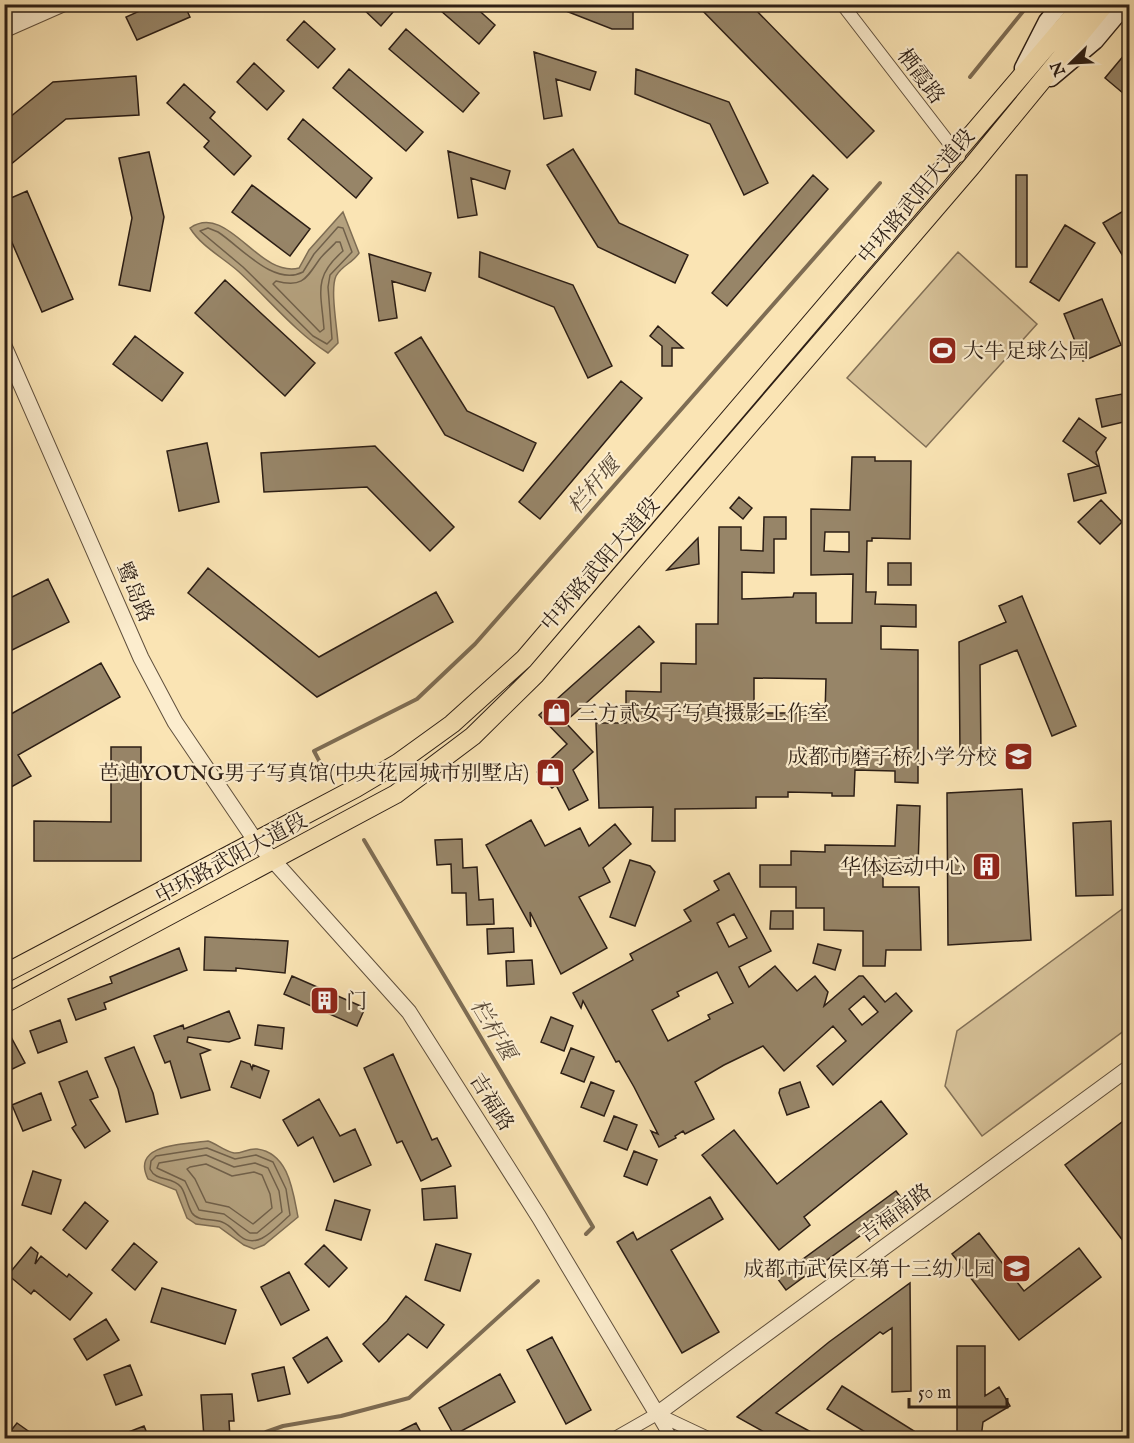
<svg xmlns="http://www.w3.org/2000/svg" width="1134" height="1443" font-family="'IM FELL English','Noto Serif SC',serif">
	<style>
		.green { fill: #d7c299; stroke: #827057; stroke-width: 1.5 }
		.water { fill: #b4a17e; stroke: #7e6d54; stroke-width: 1.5 }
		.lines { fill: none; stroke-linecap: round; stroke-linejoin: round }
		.shore { stroke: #70604a; stroke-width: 1.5 }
		.stream { stroke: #7e6d54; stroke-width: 4 }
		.building { fill: #978568; stroke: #2c1e15; stroke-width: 1.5; fill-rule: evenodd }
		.minor-casing { stroke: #60503d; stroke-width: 14 }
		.tertiary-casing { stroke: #60503d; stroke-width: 17 }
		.secondary-casing { stroke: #2c1e15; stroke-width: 19 }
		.primary-casing { stroke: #2c1e15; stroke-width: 20 }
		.minor { stroke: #fcedce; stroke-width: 12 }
		.tertiary { stroke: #fcedce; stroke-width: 15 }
		.secondary { stroke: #fcedce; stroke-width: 16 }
		.primary { stroke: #fae4b4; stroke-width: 18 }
		.labels { text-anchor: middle; stroke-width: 4.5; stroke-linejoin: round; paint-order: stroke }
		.street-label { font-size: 21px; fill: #2c1e15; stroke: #fcedce }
		.poi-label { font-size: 21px; fill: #2c1e15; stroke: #fcedce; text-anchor: end }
		.water-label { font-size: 22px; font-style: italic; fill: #5c4c3a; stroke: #fcedce }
	</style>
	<rect width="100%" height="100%" fill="#fae4b4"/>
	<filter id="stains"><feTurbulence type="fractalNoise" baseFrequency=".00333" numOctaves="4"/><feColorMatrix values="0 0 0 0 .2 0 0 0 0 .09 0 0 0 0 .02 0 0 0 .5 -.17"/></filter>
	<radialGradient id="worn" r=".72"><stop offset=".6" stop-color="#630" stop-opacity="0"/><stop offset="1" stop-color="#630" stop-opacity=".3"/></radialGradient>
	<path class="green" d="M958,252L1037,324L926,447L847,378Z
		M1129,904V1027L982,1136L945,1086L957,1031Z"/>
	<path class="water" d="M343,212L359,253C353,263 342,265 336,276C330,289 337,327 338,343L328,353C294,331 268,298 238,271C222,257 201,246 190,228C228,202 258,278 299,268L309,250Z
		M208,1141C217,1144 224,1151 234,1153C241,1154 248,1148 257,1149C289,1153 293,1192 298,1217L264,1245L254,1249L244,1245L219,1227L196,1224L187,1218L176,1190L148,1179C130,1143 186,1144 208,1141Z"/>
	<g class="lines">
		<path class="shore" d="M338,227L343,228L352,252L330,275L328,287L332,339L327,344L313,336L243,267L200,231L208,228L218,232C241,247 274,287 303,272L314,254Z
			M336,242H340L343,251C313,277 321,291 324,329L320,332L273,284L276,281C302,288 306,279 319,260C324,253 331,248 336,242Z
			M207,1148L235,1159L256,1155L273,1162L286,1189L290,1215C276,1227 258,1251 240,1236C234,1231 230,1225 222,1222C212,1218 198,1222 192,1213C187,1205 186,1194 181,1187C172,1176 156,1182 150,1169L151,1161L156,1156Z
			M206,1155L234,1167L255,1163L268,1168L279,1191L282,1212L257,1233H250L224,1214L199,1210L185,1181L157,1168L159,1163Z
			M206,1164L232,1176L254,1172L262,1175L270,1194L272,1208L253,1224L229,1207L206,1202L195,1179L187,1169L190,1167Z"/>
		<path class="stream" d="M970,77L1029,4
			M325,772L314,751L417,699L475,644L880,183
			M364,840L593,1227L586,1234
			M260,1438L266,1432L283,1426L341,1416L409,1398L538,1281"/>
	</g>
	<path class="building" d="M155,4H184L190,17L137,40L126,17Z
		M358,4H400L381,26Z
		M433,4H472L495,25L479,44Z
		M548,4H633V29H612Z
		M696,4H750L874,131L847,158Z
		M304,21L335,49L318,68L287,40Z
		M406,29L479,93L463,112L389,49Z
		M1130,48V99L1105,78Z
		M534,52L596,72L590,90L556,79L562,116L544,119Z
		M254,63L284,91L267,110L237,82Z
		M349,69L423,132L406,151L333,88Z
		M636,69L729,102L768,183L744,195L710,124L635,94Z
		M136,76L139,115L66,119L4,170V122L53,82Z
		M184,84L215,112L210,118L251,156L234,175L204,147L209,141L167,103Z
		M303,119L372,178L356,198L288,139Z
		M573,149L619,223L688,255L675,283L598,247L547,165Z
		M448,151L510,171L505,189L471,178L477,215L458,218Z
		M149,152L164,217L150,291L119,285L132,218L119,158Z
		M813,175L828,189L727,306L712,293Z
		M1016,175H1027V267H1016Z
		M252,185L310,229L290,256L232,212Z
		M27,191L73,299L42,312L4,224V201Z
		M1130,207V268L1103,223Z
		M1065,225L1095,243L1059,301L1030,282Z
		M480,252L573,285L612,366L588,378L554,307L479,277Z
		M369,254L431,273L425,291L392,281L397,318L379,321Z
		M225,280L315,363L285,396L195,313Z
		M1102,299L1121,345L1083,361L1064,314Z
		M658,326L683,348H672V366H662V346L650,336Z
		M135,336L183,373L162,401L113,364Z
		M421,337L467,411L536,443L523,471L445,435L395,353Z
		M621,381L642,398L540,519L519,502Z
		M1122,394L1128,421L1102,427L1096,399Z
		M1079,418L1106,438L1096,452L1106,493L1074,501L1068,474L1098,466L1063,441Z
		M207,443L219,502L179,511L167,451Z
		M375,446L454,527L430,551L367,487L264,492L261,453Z
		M852,457H875V461H911L910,539L872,538V541H867L866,592H876L875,604L916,605V627L881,626V649L918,650V783L895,782V771L855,770L854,796H832V793L788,792V797H756V808L675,809V841H652L653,807L599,808L596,723H626V691L661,692V663L696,664V624H718L719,527H741V550L763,551L764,517H786V539H774V573L742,572V599L793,597L794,593H816V623H852L853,574L811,575V509L850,510ZM825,532H849V552L824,551ZM754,678L826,679L825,713H754Z
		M739,497L752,508L743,519L730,508Z
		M1101,500L1122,522L1100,544L1078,522Z
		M698,538L699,564L667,570Z
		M888,563H911V585H888Z
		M208,568L319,657L436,592L453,622L317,697L188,593Z
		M48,579L69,622L4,654V601Z
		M1022,596L1076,726L1052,736L1017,650L980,665L981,754H960L959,642L1006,622L999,606Z
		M639,626L654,642L565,722L593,752L573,770L588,800L569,810L556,785L552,788L537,772L567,744L539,715Z
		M101,663L120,697L18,755L31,776L4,791V718Z
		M111,747H141V861H34V821L111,822Z
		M1022,789L1031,940L948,945L947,793Z
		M897,805L920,806L918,867H883V887H919L921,950H886L885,966H863V931L824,930V908H796V887H760V865H791V851L825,852V845L895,846Z
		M531,820L545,846L580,828L589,846L615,824L631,844L603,868L610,882L579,897L607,948L561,974L530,912L531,927L486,845Z
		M1111,821L1113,895L1076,896L1073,823Z
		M462,839L463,868L477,867L479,900L493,899L494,924L467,925L466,893H452L451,864L437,865L435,840Z
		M630,860L650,866L655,872L635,926L610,917Z
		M729,873L771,951L739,967L749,987L775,966L797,991L815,976L828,992L824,1006L859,976H863L885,1002L896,993L912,1011L833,1085L817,1066L846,1041L833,1026L784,1071L763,1046L724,1065L695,1082L714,1119L685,1134L683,1131L675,1136L676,1138L659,1147L651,1131L658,1134L634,1087L619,1061L616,1062L583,1001L581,1008L573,993L633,960L630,954L691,921L684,910L719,890L714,881ZM734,914L747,938L729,947L717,923ZM717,972L733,1003L708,1015L710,1019L668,1041L652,1010L679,996L677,992ZM864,996L878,1012L862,1025L849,1009Z
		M771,911H793V929H770Z
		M513,928L514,952L488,954L487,929Z
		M205,937L288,941L285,973L236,968V971L204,970Z
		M818,944L841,950L835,970L813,963Z
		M179,948L187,970L104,1003L106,1009L76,1020L68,999L112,983L110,977Z
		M532,960L534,984L507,986L506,961Z
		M292,976L365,1008L357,1026L284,994Z
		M229,1011L240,1038L229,1042L188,1037L187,1042L210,1050L200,1054L210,1090L181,1098L170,1061L165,1063L154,1036L183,1025L184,1029Z
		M551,1017L573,1026L564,1051L541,1042Z
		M60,1020L67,1042L38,1053L30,1031Z
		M4,1024L25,1063L4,1073Z
		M258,1025L284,1028L282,1049L255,1045Z
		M134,1047L153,1093L158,1114L126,1122L118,1089L105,1058Z
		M571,1048L594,1057L584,1082L561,1073Z
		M393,1054L432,1140L437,1138L451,1166L421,1181L402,1141L397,1143L364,1068Z
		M241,1061L250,1064L252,1069L253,1065L269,1071L260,1098L231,1087Z
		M87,1071L98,1097L90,1100L110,1131L85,1148L72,1128L76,1125L59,1082Z
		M591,1082L614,1091L604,1116L581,1107Z
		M800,1082L809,1107L787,1115L779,1093L780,1089Z
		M41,1093L51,1120L23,1131L12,1105Z
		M319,1099L340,1136L355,1129L371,1165L334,1182L313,1137L298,1146L283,1120Z
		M881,1101L907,1134L804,1217L810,1225L779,1250L702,1155L734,1130L777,1184Z
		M614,1116L637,1125L627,1150L604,1141Z
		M1122,1122L1130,1131V1250L1065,1165Z
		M634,1151L657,1160L647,1185L624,1176Z
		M33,1171L61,1180L51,1214L22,1205Z
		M455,1186L457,1218L424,1220L422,1189Z
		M896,1191L905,1203L786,1290L777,1278Z
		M710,1197L723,1219L671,1250L719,1332L682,1353L617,1242L633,1232L637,1240Z
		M335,1200L370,1210L361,1240L326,1230Z
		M85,1202L108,1221L86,1249L63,1230Z
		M979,1233L1024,1291L1079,1248L1101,1277L1019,1340L952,1254Z
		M134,1243L157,1262L135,1290L112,1270Z
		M436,1244L471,1254L460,1291L425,1280Z
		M324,1245L347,1268L329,1287L305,1264Z
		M31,1247L38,1253L35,1264L41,1256L67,1277L69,1274L92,1293L70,1320L34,1290L31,1294L8,1275Z
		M289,1272L309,1310L281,1325L261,1287Z
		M910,1283L911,1391L892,1392V1328L883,1334L880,1332L776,1413L822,1438H775L737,1417L829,1342Z
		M162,1288L236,1310L225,1344L151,1322Z
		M406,1296L444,1325L427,1348L408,1334L379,1362L363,1344L387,1321Z
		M106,1319L119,1340L87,1360L74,1339Z
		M327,1337L342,1361L308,1383L293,1358Z
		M552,1337L591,1410L566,1424L527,1350Z
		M957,1346H985V1396L999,1387L1010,1406L983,1422L981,1438H957Z
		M130,1365L142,1395L116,1405L104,1375Z
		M284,1367L290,1394L258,1401L252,1374Z
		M500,1374L515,1402L454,1435L439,1408Z
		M842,1386L914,1431L909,1438H875L827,1409Z
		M232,1394L234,1421H229L230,1438H204L201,1395Z
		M17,1423L38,1438H5Z
		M416,1423L424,1438H386Z
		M144,1426L149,1438H113Z"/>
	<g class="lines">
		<defs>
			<path id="minor" d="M842,4L959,156
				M657,1414L708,1438
				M657,1414L671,1438
				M615,1438L657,1414"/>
			<path id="tertiary" d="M4,15L30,4
				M4,30L63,4
				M4,346L141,658L175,722L255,840L409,1012L539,1217L657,1414L1130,1067"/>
			<path id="secondary" d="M1023,68L1047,21L1061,4
				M1051,78L1095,41L1126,4"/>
			<path id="primary" d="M4,974L356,788L398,763L452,724L524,659L1083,4
				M4,1004L396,794L473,736L536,674L971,167L1105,4"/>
		</defs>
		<use href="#minor" class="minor-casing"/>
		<use href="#tertiary" class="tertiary-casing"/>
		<use href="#secondary" class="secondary-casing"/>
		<use href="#primary" class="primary-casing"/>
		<use href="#minor" class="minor"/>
		<use href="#tertiary" class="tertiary"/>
		<use href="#secondary" class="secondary"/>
		<use href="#primary" class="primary"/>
	</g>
	<defs>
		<symbol id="stadium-square" viewBox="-11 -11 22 22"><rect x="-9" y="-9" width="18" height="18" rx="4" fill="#8f2418" stroke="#fcedce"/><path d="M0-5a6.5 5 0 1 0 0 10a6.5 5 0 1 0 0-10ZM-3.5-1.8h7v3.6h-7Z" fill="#fff"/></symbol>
		<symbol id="shop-square" viewBox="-11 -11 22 22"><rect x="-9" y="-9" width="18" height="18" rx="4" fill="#8f2418" stroke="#fcedce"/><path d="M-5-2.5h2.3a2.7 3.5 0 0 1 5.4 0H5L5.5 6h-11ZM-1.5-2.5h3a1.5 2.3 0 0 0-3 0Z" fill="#fff"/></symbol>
		<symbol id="school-square" viewBox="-11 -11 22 22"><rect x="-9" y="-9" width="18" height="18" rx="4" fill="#8f2418" stroke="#fcedce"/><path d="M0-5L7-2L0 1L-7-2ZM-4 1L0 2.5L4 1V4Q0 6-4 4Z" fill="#fff"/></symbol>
		<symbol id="building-square" viewBox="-11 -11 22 22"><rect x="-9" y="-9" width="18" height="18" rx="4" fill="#8f2418" stroke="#fcedce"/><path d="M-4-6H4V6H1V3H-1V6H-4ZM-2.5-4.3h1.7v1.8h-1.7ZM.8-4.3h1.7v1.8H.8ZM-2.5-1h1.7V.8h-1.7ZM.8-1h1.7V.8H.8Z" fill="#fff"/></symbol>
	</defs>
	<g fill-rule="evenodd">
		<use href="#stadium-square" x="926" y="334" width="33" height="33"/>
		<use href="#shop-square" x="540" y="696" width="33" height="33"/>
		<use href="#school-square" x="1002" y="740" width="33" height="33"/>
		<use href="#shop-square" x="534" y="756" width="33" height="33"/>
		<use href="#building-square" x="970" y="850" width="33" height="33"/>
		<use href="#building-square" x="308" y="984" width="33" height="33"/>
		<use href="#school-square" x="1000" y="1252" width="33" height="33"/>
	</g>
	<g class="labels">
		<g class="street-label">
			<text transform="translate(921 76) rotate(53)" y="7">栖霞路</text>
			<text transform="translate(916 196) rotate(-50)" y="7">中环路武阳大道段</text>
			<text transform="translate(600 564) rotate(-49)" y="7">中环路武阳大道段</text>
			<text transform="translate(135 592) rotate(66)" y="7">鹭岛路</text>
			<text transform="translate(231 858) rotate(-28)" y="7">中环路武阳大道段</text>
			<text transform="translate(492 1102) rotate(58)" y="7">吉福路</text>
			<text transform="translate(895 1213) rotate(-36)" y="7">吉福南路</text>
		</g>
		<g class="poi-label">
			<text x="963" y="358" text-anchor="start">大牛足球公园</text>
			<text x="577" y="720" text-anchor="start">三方贰女子写真摄影工作室</text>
			<text x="997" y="764">成都市磨子桥小学分校</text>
			<text x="529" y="780">芭迪YOUNG男子写真馆(中央花园城市别墅店)</text>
			<text x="966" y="874">华体运动中心</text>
			<text x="346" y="1008" text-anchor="start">门</text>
			<text x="995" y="1276">成都市武侯区第十三幼儿园</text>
		</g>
		<g class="water-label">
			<text transform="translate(593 485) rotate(-49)" y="8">栏杆堰</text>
			<text transform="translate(494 1029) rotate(59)" y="8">栏杆堰</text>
		</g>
	</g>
	<rect width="1134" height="1443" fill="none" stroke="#fae4b4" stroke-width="24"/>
	<rect x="6" y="6" width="1122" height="1431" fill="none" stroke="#2c1e15" stroke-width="3"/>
	<rect x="12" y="12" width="1110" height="1419" fill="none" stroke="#2c1e15" stroke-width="1.5"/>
	<g transform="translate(1071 63) rotate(246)" stroke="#fcedce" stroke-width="4.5" paint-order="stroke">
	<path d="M0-4.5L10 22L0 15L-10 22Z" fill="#2c1e15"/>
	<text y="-9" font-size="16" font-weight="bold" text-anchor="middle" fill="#2c1e15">N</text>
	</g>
	<path d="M909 1398v9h98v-9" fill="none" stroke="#2c1e15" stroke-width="3"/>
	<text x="918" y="1398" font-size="18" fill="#2c1e15" stroke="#fcedce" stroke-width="4.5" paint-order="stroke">50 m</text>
	<rect width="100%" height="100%" filter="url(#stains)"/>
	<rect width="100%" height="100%" fill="url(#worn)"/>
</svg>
